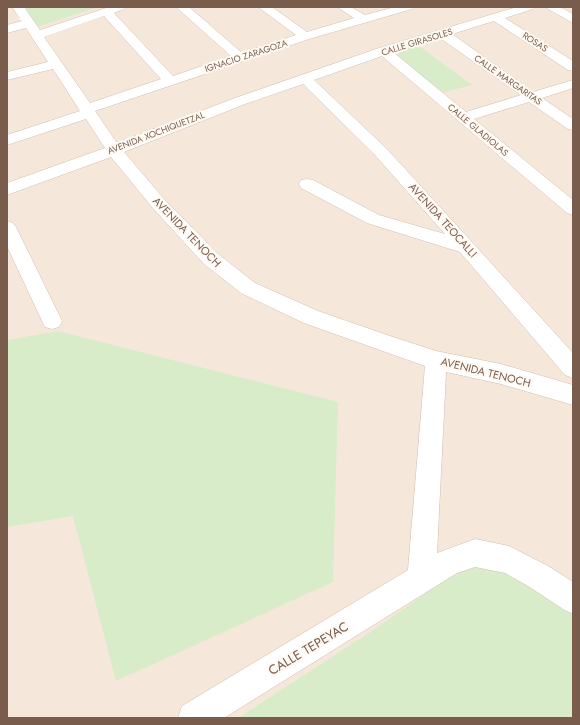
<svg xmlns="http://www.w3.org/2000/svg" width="580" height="725" font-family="Jost,sans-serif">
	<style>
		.residential { fill: #f5e8da }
		.green { fill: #d8ecc9 }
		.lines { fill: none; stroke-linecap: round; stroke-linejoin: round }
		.minor-casing { stroke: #d1beb0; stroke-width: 1 }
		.minor { fill: #fff; fill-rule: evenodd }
		.labels { text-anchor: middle; stroke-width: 4; stroke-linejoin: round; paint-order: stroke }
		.far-street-label { font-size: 9px; fill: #7a5c4d; stroke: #fffaf3 }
		.street-label { font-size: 11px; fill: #7a5c4d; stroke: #fffaf3 }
		.near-street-label { font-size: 13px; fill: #7a5c4d; stroke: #fffaf3 }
	</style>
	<rect width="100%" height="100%" fill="#fdf6ec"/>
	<path class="residential" d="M7,7H13L23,26L86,7H573V718H7Z"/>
	<path class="green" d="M25,7H98L37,27Z
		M415,43L472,85L437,94L385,52Z
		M58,331L338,402L333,582L116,681L73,516L7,527V340Z
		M473,560L541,580L573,609V716L571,718H238L372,631Z"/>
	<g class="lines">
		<defs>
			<path id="minor" d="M12,7H24L40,30L109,7H126L124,9L114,13L173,76L231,56L176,7H189L242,53L296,35L258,7H272L307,32L354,18L337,7H351L365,15L395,7H414L412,9L309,39L95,111L117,143L235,98L379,48L517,7H535L533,9L505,18L573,61V71L568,70L494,21L452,34L533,92L573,80V88L542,98L573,119V130L568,129L529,102L474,119L573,200V215L567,213L382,56L314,80L387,149L573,353V378L565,375L460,252L367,223L301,188L299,184L301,180L307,179L313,180L379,215L445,234L375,155L303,84L245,104L124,152L164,199L218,254L255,283L318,311L390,336L436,351L501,364L573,385V405L501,384L446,372L437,553L475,539L509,546L548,566L573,582V614L563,609L528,586L505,573L475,567L457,573L224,718H178L182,706L408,570L425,366L304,323L241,293L204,264L152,207L111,157L7,195V183L105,148L86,119L7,145V135L80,111L53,69L7,80V72L48,62L26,28L7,33V25L22,21ZM104,16L161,79L90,103L44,37ZM440,38L521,95L466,112L393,52Z
				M546,7H560L573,14V23L548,9Z
				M7,221L13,223L16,227L62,321L59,327L52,329L45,327L42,321L7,246Z"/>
		</defs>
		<use href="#minor" class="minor-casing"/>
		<use href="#minor" class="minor"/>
	</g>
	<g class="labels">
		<g class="far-street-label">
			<text transform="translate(417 42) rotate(-17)" y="3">CALLE GIRASOLES</text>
			<text transform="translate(535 42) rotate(33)" y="3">ROSAS</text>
			<text transform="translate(246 56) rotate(-18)" y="3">IGNACIO ZARAGOZA</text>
			<text transform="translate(508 80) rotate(35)" y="3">CALLE MARGARITAS</text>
			<text transform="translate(478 130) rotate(40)" y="3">CALLE GLADIOLAS</text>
			<text transform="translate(156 133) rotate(-21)" y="3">AVENIDA XOCHIQUETZAL</text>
		</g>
		<g class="street-label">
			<text transform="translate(443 220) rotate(48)" y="4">AVENIDA TEOCALLI</text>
			<text transform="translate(187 232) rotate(46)" y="4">AVENIDA TENOCH</text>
			<text transform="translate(486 372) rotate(14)" y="4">AVENIDA TENOCH</text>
		</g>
		<g class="near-street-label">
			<text transform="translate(308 648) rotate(-31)" y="5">CALLE TEPEYAC</text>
		</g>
	</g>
	<rect width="580" height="725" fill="none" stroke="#7a5c4d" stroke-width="16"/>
</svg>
